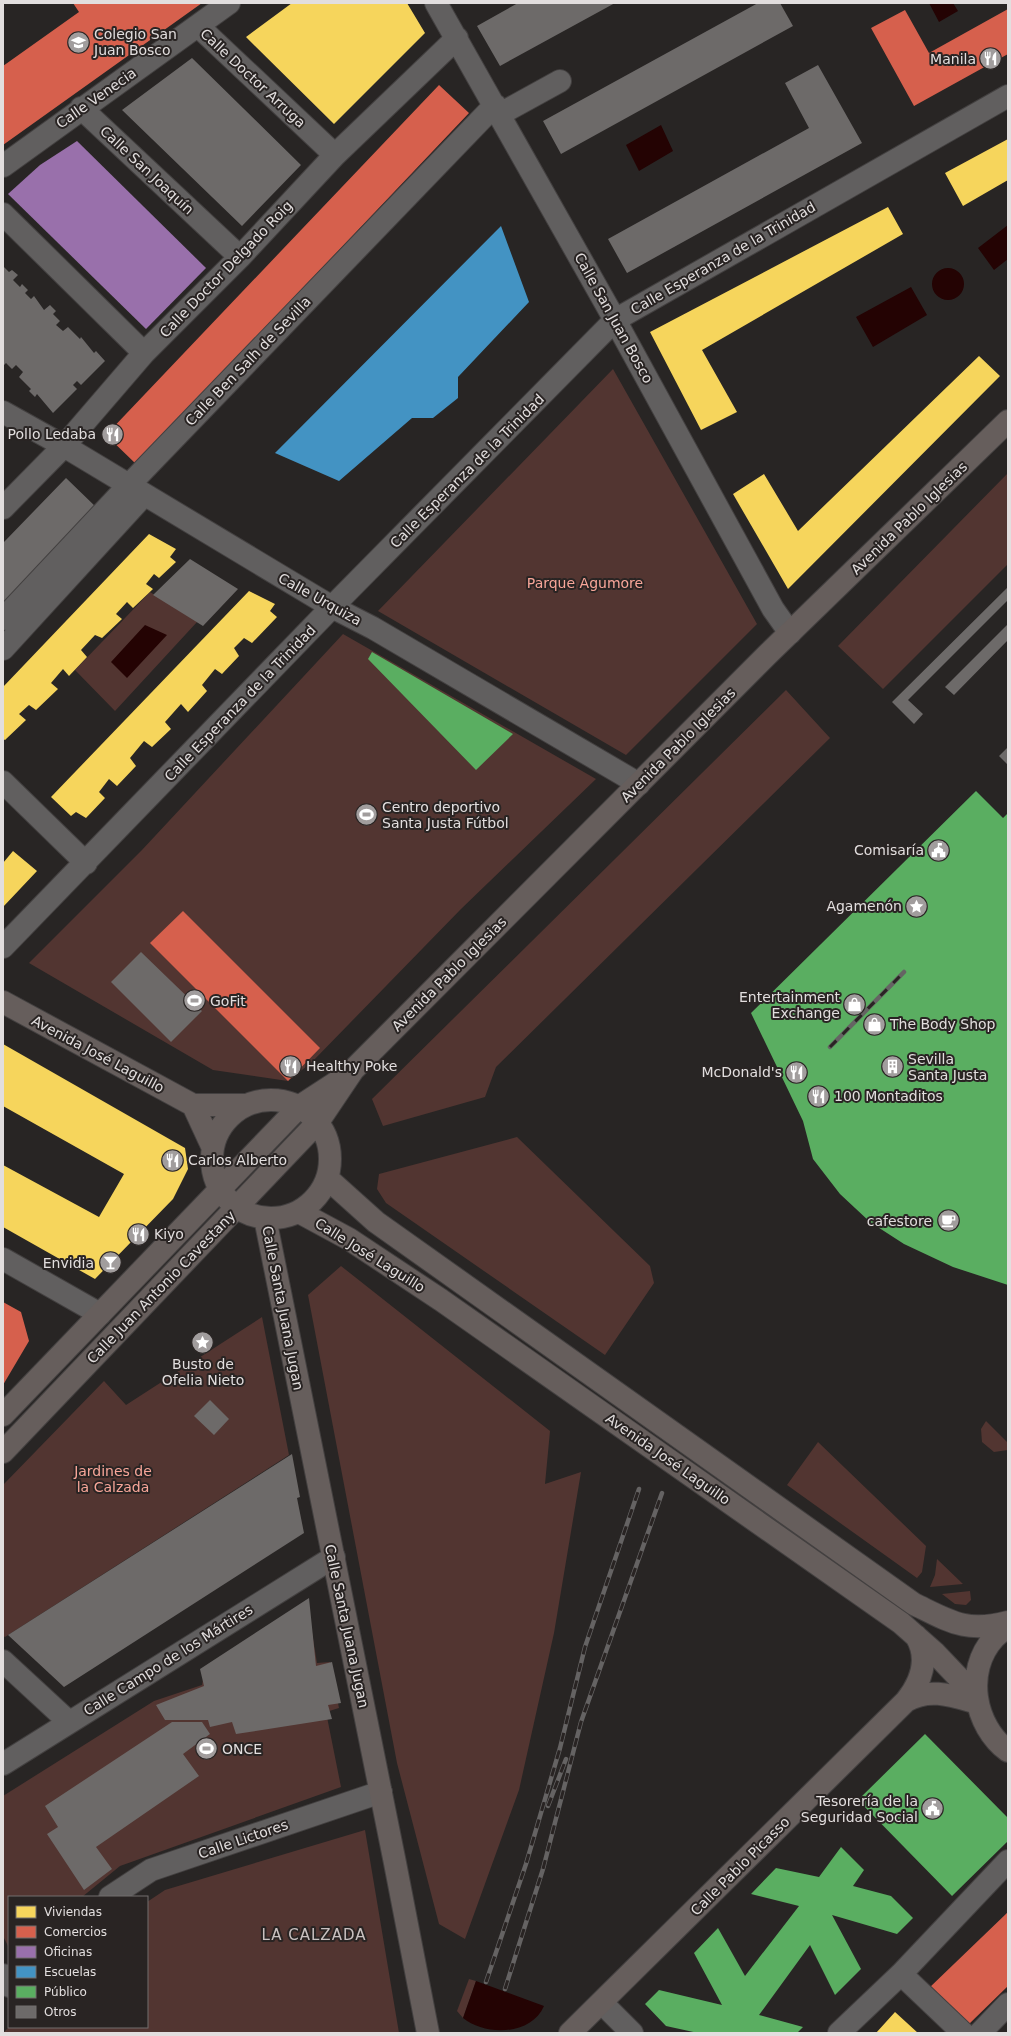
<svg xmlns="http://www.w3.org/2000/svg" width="1011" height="2036" font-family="'DejaVu Sans',sans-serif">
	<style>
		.green { fill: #523531 }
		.water { fill: #240303 }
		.homes { fill: #f6d55c }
		.shops { fill: #d6604d }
		.offices { fill: #9970ab }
		.schools { fill: #4393c3 }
		.public { fill: #5aae61 }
		.building { fill: #6d6a69 }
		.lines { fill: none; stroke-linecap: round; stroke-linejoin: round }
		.minor-casing { stroke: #434040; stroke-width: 24 }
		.major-casing { stroke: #434040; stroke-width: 24 }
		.minor { stroke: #615f5f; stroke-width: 22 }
		.major { stroke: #665e5c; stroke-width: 22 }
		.rail-casing { stroke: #656363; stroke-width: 4.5 }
		.rail { stroke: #292423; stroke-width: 3; stroke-dasharray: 9; stroke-linecap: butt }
		.labels { text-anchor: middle; stroke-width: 4; stroke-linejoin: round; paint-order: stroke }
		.poi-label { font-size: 14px; fill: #e2dede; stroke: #292423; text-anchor: start }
		.street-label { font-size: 14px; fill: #e2dede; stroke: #292423 }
		.park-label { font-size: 14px; fill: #f8a699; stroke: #292423 }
		.neighbourhood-label { font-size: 15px; letter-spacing: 1px; fill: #c9c1c0; stroke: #292423 }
	</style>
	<rect width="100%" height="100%" fill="#282524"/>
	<path class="green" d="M613,369L757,624L626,755L378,611Z
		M1008,473V564L883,689L838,646Z
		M150,592L197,622L115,711L75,670Z
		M343,634L596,779L461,909L312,1062L288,1081L213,1070L29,963L142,850Z
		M786,690L830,738L496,1067L485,1097L383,1126L372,1099Z
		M517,1137L650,1266L654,1283L605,1355L386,1203L377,1189L379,1174Z
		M341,1266L550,1431L545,1484L581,1472L554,1633L519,1790L465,1939L439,1924L397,1763L308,1295Z
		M262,1317L289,1455L5,1637L3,1636V1485L104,1381L126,1405Z
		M986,1421L1008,1443V1450L994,1452L982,1442L981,1429Z
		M818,1442L926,1546L922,1572L917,1578L787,1485Z
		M937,1559L963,1584L930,1587L935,1575Z
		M970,1591L971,1600L966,1605L955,1604L942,1594Z
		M307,1602L317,1663L330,1662L339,1708L326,1712L341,1787L120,1866L82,1897H9V1948L3,1936V1796L154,1701L202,1685L205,1669Z
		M365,1830L399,2033H3L9,2027H147V1902L165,1890Z
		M469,1979L476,1981L463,2018L457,2011Z"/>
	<path class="water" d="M929,3H953L958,11L939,22Z
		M661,125L673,151L639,171L626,145Z
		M1008,225V259L994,270L978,248Z
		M932 284a16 16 0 1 1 32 0a16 16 0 1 1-32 0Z
		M911,287L927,315L873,347L856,317Z
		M145,625L167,635L127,678L111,662Z
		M476,1981L544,2006C531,2036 485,2036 463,2018Z"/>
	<path class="homes" d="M292,3H407L425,33L334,124L246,37Z
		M1008,139V180L963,206L945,173Z
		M888,207L903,234L702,350L737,412L701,430L650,332Z
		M979,356L1000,376L788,589L733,494L764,474L798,531Z
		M149,534L176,549L170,557L176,562L159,578L154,574L146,584L153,589L133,608L127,602L116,614L122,619L102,638L95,635L81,650L87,657L69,676L63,669L51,683L58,689L36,710L29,705L19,714L26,720L5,740L3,739V687Z
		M249,591L275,604L270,611L277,617L252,643L244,638L234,648L239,656L222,674L215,669L202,685L207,691L188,712L181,704L165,722L171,729L152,747L144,741L130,758L136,766L117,786L109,779L99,792L105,798L86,818L76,812L71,816L51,797Z
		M13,851L37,871L3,907V863Z
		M3,1044L185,1148L188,1169L173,1199L95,1279L3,1227V1165L99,1217L124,1174L3,1106Z
		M895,2012L918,2033H876Z"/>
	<path class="shops" d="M73,3H202L3,145V66L79,12Z
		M1008,9V54L914,106L871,28L905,10L929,53Z
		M439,85L469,113L136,464L106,435Z
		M183,911L320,1048L288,1081L150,943Z
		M3,1302L21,1312L29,1341L3,1385Z
		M1008,1912V1986L968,2025L928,1989Z"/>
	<path class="offices" d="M77,141L206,268L146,329L8,194L40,165Z"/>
	<path class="schools" d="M501,226L529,302L458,377V398L433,418H412L339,481L275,453Z"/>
	<path class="public" d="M372,652L513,734L476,770L368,659Z
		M976,791L1003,818L1008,813V1285L953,1267L904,1244L870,1222L840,1194L813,1159L803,1121L751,1013Z
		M925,1734L1008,1818V1841L952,1896L858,1800Z
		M841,1847L864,1870L853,1886L891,1896L913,1918L897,1934L832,1915L861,1969L835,1995L810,1945L759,2015L803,2027L797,2033H698L666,2026L645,2004L659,1990L722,2005L694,1953L718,1928L745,1976L799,1906L751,1894L776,1868L819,1877Z"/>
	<path class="building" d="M518,3H615L500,66L477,26Z
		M758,3H780L793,26L561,154L543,121Z
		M192,58L301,165L242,226L122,110Z
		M818,65L862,143L627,273L608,239L809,128L785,83Z
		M3,266L9,272L12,270L18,275L13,280L20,287L22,284L28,290L25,293L31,299L34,296L44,310L50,305L56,311L53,314L60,321L56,325L63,331L68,327L80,339L81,337L94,353L96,351L105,361L81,385L77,381L73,385L77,389L53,413L37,394L35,397L29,391L31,389L19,377L23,372L16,365L12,369L6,363L3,366Z
		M66,478L97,508L3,605V543Z
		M190,559L238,589L203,626L153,595Z
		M1008,587V600L908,700L923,714L914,724L892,702Z
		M1008,624V640L954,695L945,687Z
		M1008,747V765L999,756Z
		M141,952L202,1011L171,1042L111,982Z
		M210,1400L229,1419L214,1435L194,1416Z
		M292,1454L300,1497L297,1498L304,1533L64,1687L8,1635Z
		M309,1598L316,1666L332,1662L341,1703L328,1705L332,1719L236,1734L232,1722L210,1727L208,1720H165L156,1705L204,1686L200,1669Z
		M172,1722H202L210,1734L183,1754L199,1776L96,1847L112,1869L84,1890L47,1834L58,1827L45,1806Z"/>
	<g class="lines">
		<defs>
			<path id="minor" d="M436,3L615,320L773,609L790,633
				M198,26L335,155
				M81,108L240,257
				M500,114L560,81
				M3,166L229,3
				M3,214L144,353
				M3,412L64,446L332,607L373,628L639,784
				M3,508L64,446L144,353L240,257L335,155L457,38
				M3,619L129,485L495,105
				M3,649L144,495
				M3,782L86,863
				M3,947L332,607L615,320L1008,96
				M3,1259L100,1314
				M3,1661L69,1722
				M3,1764L334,1557
				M110,1897L151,1870L381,1792
				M901,1974L963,2033
				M3,1975L9,1986
				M602,2003L632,2033
				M839,2033L901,1974L1008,1861
				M980,2033L1008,2004"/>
			<path id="major" d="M3,1002L193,1105
				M212 1159a59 59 0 1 1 118 0a59 59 0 1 1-118 0Z
				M193,1105H244
				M193,1105L212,1146
				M327,1178L376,1222L914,1604C951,1622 966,1633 1008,1622
				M299,1212L349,1239L441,1300L901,1623L935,1653L976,1696
				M265,1218C320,1490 376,1761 428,2033
				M3,1415L300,1106L343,1078
				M3,1452L318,1122L353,1070L768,654L1008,421
				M1008,1626C1003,1630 998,1634 994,1638C964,1671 974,1726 1008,1751
				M906,1701C921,1682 930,1659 916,1636
				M570,2033L906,1701C930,1687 953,1696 978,1703"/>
		</defs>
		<use href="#minor" class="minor-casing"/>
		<use href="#major" class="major-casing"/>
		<use href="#minor" class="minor"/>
		<use href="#major" class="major"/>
		<defs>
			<path id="rail" d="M830,1047L904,972
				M548,1806L566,1759
				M486,1982L526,1864L560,1748L585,1647L639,1489
				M505,1989L543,1869L581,1722L662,1493"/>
		</defs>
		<use href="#rail" class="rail-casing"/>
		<use href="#rail" class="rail"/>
	</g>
	<defs>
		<symbol id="school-disc" viewBox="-11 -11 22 22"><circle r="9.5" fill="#a19d9d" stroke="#292423"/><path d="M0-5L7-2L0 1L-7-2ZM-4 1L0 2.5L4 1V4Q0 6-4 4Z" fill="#fff"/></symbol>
		<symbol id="restaurant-disc" viewBox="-11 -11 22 22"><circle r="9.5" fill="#a19d9d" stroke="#292423"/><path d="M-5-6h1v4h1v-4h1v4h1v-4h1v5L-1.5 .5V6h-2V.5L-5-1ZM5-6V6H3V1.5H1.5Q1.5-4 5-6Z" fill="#fff"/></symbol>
		<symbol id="stadium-disc" viewBox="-11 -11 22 22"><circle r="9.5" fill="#a19d9d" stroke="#292423"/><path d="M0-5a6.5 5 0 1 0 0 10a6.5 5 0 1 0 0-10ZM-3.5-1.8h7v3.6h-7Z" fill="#fff"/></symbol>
		<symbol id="civic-disc" viewBox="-11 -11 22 22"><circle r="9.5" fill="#a19d9d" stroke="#292423"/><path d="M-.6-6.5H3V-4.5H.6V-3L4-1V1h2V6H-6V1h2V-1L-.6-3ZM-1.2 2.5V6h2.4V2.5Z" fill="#fff"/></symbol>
		<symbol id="sight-disc" viewBox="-11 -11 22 22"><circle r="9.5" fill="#a19d9d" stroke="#292423"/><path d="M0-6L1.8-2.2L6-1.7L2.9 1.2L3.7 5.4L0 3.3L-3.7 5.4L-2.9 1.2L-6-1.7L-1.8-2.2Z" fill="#fff"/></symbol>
		<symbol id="shop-disc" viewBox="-11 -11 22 22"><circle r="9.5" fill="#a19d9d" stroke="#292423"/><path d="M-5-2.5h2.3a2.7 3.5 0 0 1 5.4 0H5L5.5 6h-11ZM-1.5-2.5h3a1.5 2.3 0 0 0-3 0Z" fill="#fff"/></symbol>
		<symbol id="building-disc" viewBox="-11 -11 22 22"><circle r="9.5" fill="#a19d9d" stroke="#292423"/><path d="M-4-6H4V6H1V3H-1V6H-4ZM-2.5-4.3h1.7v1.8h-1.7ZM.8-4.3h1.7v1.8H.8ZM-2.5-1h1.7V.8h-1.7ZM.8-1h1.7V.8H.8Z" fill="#fff"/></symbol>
		<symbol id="cafe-disc" viewBox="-11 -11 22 22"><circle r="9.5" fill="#a19d9d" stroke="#292423"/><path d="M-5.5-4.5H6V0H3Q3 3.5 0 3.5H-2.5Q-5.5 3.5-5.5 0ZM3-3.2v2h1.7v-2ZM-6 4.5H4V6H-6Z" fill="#fff"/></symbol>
		<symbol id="bar-disc" viewBox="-11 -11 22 22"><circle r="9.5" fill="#a19d9d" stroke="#292423"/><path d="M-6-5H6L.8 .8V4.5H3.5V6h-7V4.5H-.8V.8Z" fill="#fff"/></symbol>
	</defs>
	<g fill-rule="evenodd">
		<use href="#school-disc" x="66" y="30" width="25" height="25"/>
		<use href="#restaurant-disc" x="978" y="46" width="25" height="25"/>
		<use href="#restaurant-disc" x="100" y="422" width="25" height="25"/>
		<use href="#stadium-disc" x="354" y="802" width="25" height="25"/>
		<use href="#civic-disc" x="926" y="838" width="25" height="25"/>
		<use href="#sight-disc" x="904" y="894" width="25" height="25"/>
		<use href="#stadium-disc" x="182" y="988" width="25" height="25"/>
		<use href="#shop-disc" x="842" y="992" width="25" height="25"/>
		<use href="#shop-disc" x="862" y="1012" width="25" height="25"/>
		<use href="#restaurant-disc" x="278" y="1054" width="25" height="25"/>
		<use href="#building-disc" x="880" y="1054" width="25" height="25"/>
		<use href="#restaurant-disc" x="784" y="1060" width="25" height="25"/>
		<use href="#restaurant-disc" x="806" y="1084" width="25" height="25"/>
		<use href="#restaurant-disc" x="160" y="1148" width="25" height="25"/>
		<use href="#cafe-disc" x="936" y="1208" width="25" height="25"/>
		<use href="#restaurant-disc" x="126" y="1222" width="25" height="25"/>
		<use href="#bar-disc" x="98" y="1250" width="25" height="25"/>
		<use href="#sight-disc" x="190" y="1330" width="25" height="25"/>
		<use href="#stadium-disc" x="194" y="1736" width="25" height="25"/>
		<use href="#civic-disc" x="920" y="1796" width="25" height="25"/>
	</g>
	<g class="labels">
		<g class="poi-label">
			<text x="94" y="39">Colegio San<tspan x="94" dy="16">Juan Bosco</tspan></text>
			<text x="976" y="64" text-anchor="end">Manila</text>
			<text x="96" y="439" text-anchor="end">Pollo Ledaba</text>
			<text x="382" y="812">Centro deportivo<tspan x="382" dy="16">Santa Justa Fútbol</tspan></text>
			<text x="924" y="855" text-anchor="end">Comisaría</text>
			<text x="902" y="911" text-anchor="end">Agamenón</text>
			<text x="840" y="1002" text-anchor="end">Entertainment<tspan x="840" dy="16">Exchange</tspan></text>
			<text x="210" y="1006">GoFit</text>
			<text x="890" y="1029">The Body Shop</text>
			<text x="908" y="1064">Sevilla<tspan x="908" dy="16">Santa Justa</tspan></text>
			<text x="306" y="1071">Healthy Poke</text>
			<text x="782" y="1077" text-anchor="end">McDonald's</text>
			<text x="834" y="1101">100 Montaditos</text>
			<text x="188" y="1165">Carlos Alberto</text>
			<text x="932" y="1226" text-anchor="end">cafestore</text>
			<text x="154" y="1239">Kiyo</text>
			<text x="94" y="1268" text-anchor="end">Envidia</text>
			<text x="203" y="1369" text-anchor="middle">Busto de<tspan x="203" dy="16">Ofelia Nieto</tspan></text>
			<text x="222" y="1754">ONCE</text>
			<text x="918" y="1806" text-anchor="end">Tesorería de la<tspan x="918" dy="16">Seguridad Social</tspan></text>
		</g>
		<g class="street-label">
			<text transform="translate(253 78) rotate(43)" y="5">Calle Doctor Arruga</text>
			<text transform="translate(96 98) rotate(-35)" y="5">Calle Venecia</text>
			<text transform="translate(147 170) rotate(43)" y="5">Calle San Joaquín</text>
			<text transform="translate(723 258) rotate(-30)" y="5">Calle Esperanza de la Trinidad</text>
			<text transform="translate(226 269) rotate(-46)" y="5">Calle Doctor Delgado Roig</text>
			<text transform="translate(614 318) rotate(61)" y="5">Calle San Juan Bosco</text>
			<text transform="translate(248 361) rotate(-46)" y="5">Calle Ben Salh de Sevilla</text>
			<text transform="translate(467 471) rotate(-45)" y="5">Calle Esperanza de la Trinidad</text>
			<text transform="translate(909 518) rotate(-44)" y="5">Avenida Pablo Iglesias</text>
			<text transform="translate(320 599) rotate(29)" y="5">Calle Urquiza</text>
			<text transform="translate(240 703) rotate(-46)" y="5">Calle Esperanza de la Trinidad</text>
			<text transform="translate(678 745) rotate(-45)" y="5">Avenida Pablo Iglesias</text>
			<text transform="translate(449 974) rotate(-45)" y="5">Avenida Pablo Iglesias</text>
			<text transform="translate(98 1054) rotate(28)" y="5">Avenida José Laguillo</text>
			<text transform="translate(370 1255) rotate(32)" y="5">Calle José Laguillo</text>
			<text transform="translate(161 1287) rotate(-46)" y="5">Calle Juan Antonio Cavestany</text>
			<text transform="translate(283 1308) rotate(79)" y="5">Calle Santa Juana Jugan</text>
			<text transform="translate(668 1459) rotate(35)" y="5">Avenida José Laguillo</text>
			<text transform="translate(347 1626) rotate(78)" y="5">Calle Santa Juana Jugan</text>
			<text transform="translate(168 1660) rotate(-32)" y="5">Calle Campo de los Mártires</text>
			<text transform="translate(243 1839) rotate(-19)" y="5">Calle Lictores</text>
			<text transform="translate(740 1866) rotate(-45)" y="5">Calle Pablo Picasso</text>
		</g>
		<g class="park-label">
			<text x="585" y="588">Parque Agumore</text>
			<text x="113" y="1476">Jardines de<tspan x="113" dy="16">la Calzada</tspan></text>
		</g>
		<g class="neighbourhood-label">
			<text x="314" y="1940">LA CALZADA</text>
		</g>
	</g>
	<rect width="1011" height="2036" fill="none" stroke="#e2dede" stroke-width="8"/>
	<rect x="8" y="1896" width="140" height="132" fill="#292423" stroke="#736e6e"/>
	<rect x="16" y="1906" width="20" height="12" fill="#f6d55c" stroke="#736e6e"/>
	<text x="44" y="1916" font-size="12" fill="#e2dede">Viviendas</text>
	<rect x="16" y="1926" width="20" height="12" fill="#d6604d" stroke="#736e6e"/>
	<text x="44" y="1936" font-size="12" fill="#e2dede">Comercios</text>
	<rect x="16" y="1946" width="20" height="12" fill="#9970ab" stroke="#736e6e"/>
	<text x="44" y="1956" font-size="12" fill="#e2dede">Oficinas</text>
	<rect x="16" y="1966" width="20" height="12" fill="#4393c3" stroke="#736e6e"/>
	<text x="44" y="1976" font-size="12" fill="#e2dede">Escuelas</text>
	<rect x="16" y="1986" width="20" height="12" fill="#5aae61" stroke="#736e6e"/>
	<text x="44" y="1996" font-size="12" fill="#e2dede">Público</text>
	<rect x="16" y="2006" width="20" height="12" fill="#6d6a69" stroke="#736e6e"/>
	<text x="44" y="2016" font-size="12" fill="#e2dede">Otros</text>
</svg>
